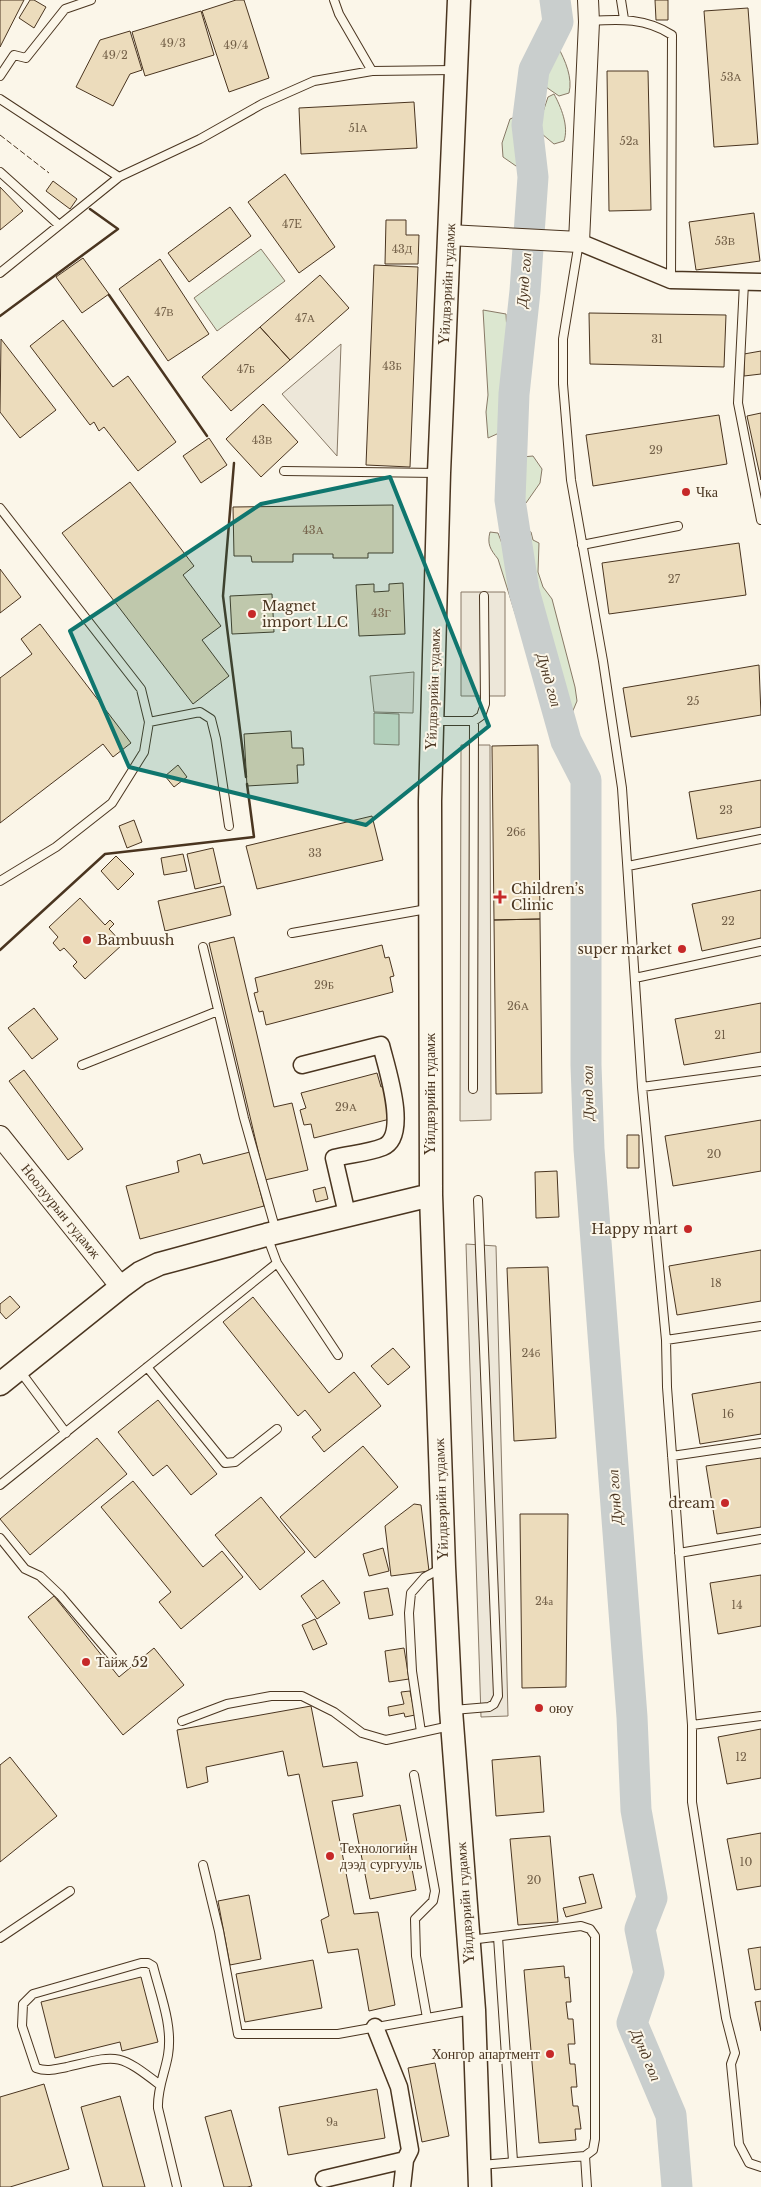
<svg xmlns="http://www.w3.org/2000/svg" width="761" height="2187" font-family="'Libre Baskerville',serif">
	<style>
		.green { fill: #dce7d0; stroke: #887966 }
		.parking { fill: #ede7d9; stroke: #887966 }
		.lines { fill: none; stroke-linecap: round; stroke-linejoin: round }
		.river { stroke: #c9cecd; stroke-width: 31 }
		.building { fill: #ecdcbc; stroke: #4a3520 }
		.service-casing { stroke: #4a3520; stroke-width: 10 }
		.minor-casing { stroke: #4a3520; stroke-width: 19 }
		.tertiary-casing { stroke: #4a3520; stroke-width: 22 }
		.secondary-casing { stroke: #4a3520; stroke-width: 25 }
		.service { stroke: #fbf6e9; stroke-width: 8 }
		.minor { stroke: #fbf6e9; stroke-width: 16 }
		.tertiary { stroke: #fbf6e9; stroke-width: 20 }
		.secondary { stroke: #fbf6e9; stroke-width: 22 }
		.fence { stroke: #4a3520; stroke-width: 1; stroke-dasharray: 6 2.5; stroke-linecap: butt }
		.wall { stroke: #4a3520; stroke-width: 2.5 }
		.marked { fill: #0f766e; fill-opacity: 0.2; stroke: #0f766e; stroke-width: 4; stroke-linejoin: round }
		.poi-dot { fill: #c62828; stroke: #fbf6e9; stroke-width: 2 }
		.labels { text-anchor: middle; stroke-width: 4; stroke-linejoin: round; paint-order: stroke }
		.number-label { font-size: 11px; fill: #725f47 }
		.street-label { font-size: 14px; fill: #4a3520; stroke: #fbf6e9 }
		.poi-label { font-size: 14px; fill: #4a3520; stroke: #fbf6e9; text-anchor: start }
		.water-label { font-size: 15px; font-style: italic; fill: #4a3520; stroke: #fbf6e9 }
	</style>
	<rect width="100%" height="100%" fill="#fbf6e9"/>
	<path class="green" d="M558,47C565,60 573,78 569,93L559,96L546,87L545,73L553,49Z
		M554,94C561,107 569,126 564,141L554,144L542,134L540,121L548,97Z
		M515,117C522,130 530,148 526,163L516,166L503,157L502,143L510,119Z
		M261,249L285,281L217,331L194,298Z
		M483,310L506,314L511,402L508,429L488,438L486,412L488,395Z
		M533,456L542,469L540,483L526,503L520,504C517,490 514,470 522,457Z
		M520,528L531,532L533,540L539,543L538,572L543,587L552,599L575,687L577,701L572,713L564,711L553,667L546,653L519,536Z
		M490,532L498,533L517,583L547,697L532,667L498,559C490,549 487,544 490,532Z
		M374,713L399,714V745L374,744Z"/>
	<path class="parking" d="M341,344L337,456L282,394Z
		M461,592H505V696H461Z
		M414,672L413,713L374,712L370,676Z
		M461,745H490L491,1120L460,1121Z
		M466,1244L496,1246L508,1716L481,1717Z"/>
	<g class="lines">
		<path class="river" d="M555,0L558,22L534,70L527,125L533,177L525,291L514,394L510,500L524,591L566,741L586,780V1065L589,1149L632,1717L636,1810L652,1898L640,1929L649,1973L632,2023L671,2115L677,2187"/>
	</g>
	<path class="building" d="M0,0H24L0,47Z
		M30,0H34L46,7L34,28L19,18Z
		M236,0H244L269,78L229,92L202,11Z
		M655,0H668V20H656Z
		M748,8L758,144L714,147L704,11Z
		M201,11L214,55L145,76L132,32Z
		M130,31L142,70L130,74L113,106L76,87L100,40Z
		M607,71H648L651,210L609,211Z
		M414,102L417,148L301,154L299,108Z
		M285,174L335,247L299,273L248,202Z
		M53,181L77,199L70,209L46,191Z
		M0,187L23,211L0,230Z
		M230,207L251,236L189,282L168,253Z
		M754,213L760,261L696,270L689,222Z
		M386,220H406V235H419L418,264H385Z
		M83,258L109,294L82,313L56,277Z
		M160,259L209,334L168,361L119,289Z
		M374,265L418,267L410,467L366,465Z
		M320,275L349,308L290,360L260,327Z
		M589,313L726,315L724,367L590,364Z
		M63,320L113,387L128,376L176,442L138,471L104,427L99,431L94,422L90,425L30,346Z
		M260,327L290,360L231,411L202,377Z
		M1,339L56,410L20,438L0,412Z
		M761,351V374L744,376V354Z
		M263,404L298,442L261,477L226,439Z
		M761,413V480L747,416Z
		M719,415L727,464L593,486L586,435Z
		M209,438L227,465L201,483L183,456Z
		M130,482L194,566L183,575L221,626L202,640L229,676L193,704L62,533Z
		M393,505V553H368V558H333V554H293V562H252L251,556H234L233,507Z
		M739,543L746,595L609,614L602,563Z
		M0,569L21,597L0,613Z
		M403,583L405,634L359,636L356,585L374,584V592L389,591V584Z
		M272,594L274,632L232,634L230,596Z
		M40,624L131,743L113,757L103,744L0,823V678L32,654L21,639Z
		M759,665L761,715L631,737L623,688Z
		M291,731L292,748H303L304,765H297L298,783L247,786L244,734Z
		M538,745L540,919L494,920L492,746Z
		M178,765L187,777L174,787L165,776Z
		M761,780V827L697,839L689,792Z
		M372,816L383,860L257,889L246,846Z
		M134,820L142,842L127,848L119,826Z
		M213,848L221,883L195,889L187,854Z
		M183,854L187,871L164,875L161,858Z
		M116,856L134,874L118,890L101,871Z
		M224,886L231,915L165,931L158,901Z
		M761,890V938L702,951L692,904Z
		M80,898L105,925L110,920L114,924L109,929L123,944L85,979L73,966L77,962L64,948L60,951L53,943L58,937L49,927Z
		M540,919L542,1093L496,1094L494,920Z
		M234,937L274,1107L292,1103L308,1170L265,1180L209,943Z
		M382,945L385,958L389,957L394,976L390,977L393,992L266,1025L263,1011L259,1012L254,993L258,992L255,978Z
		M761,1003V1052L684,1065L675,1019Z
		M34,1008L58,1039L32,1059L8,1028Z
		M24,1070L83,1149L68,1160L9,1081Z
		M377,1073L381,1087L388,1085L390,1119L314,1138L311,1124L304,1125L300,1110L306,1108L301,1093Z
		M761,1120V1171L673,1186L665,1136Z
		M627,1135H639V1168H627Z
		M250,1152L264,1206L140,1239L126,1186L179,1172L177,1161L200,1154L203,1164Z
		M557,1171L559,1217L536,1218L535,1172Z
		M325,1187L328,1199L316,1202L313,1190Z
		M761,1250V1301L677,1315L669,1266Z
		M548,1267L556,1438L514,1441L507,1268Z
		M10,1296L20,1307L6,1319L0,1312V1304Z
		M253,1297L329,1393L354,1372L381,1406L324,1452L312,1437L321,1430L305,1410L298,1416L223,1322Z
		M393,1348L410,1367L388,1385L371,1366Z
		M761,1382V1434L700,1444L692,1394Z
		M158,1400L217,1474L191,1495L167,1465L153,1476L118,1432Z
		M97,1438L127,1474L30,1555L0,1519Z
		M363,1446L398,1487L315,1558L280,1517Z
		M761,1458V1527L717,1534L706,1466Z
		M133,1481L203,1567L222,1551L243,1577L181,1629L159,1602L171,1592L101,1507Z
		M261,1497L305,1552L260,1590L215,1535Z
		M414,1504L421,1505L429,1571L391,1576L385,1526Z
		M520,1514H568L566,1687L522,1688Z
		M383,1548L389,1571L369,1576L363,1554Z
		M761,1575V1626L718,1634L710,1583Z
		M323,1580L340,1603L317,1619L301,1596Z
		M388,1588L393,1615L369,1619L364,1592Z
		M54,1596L119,1677L154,1648L184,1685L123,1735L28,1617Z
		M315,1619L327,1644L313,1650L302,1625Z
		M404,1648L409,1679L389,1682L385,1651Z
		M410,1691L415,1715L405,1717L404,1713L389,1716L388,1707L404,1704L401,1692Z
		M311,1706L323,1767L357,1762L363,1796L332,1801L354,1914L378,1912L395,2005L369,2011L358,1949L328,1953L321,1920L329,1916L299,1774L288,1776L283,1751L206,1767L208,1782L187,1788L177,1730Z
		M761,1729V1778L727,1784L718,1737Z
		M540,1756L544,1812L496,1816L492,1760Z
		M10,1757L57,1816L0,1862V1765Z
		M400,1805L416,1890L370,1899L353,1814Z
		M761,1833V1886L737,1890L727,1839Z
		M550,1836L558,1922L518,1925L510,1839Z
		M593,1874L602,1908L566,1917L563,1908L586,1903L579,1877Z
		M249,1895L261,1959L230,1965L218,1901Z
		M761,1947V1989L755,1990L748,1949Z
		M313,1960L322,2008L245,2022L236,1974Z
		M564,1966L565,1978L569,1977L571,2002H566L568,2019H573L575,2044H568L570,2064H575L577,2087H571L573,2106H578L581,2129H575L576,2140L539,2143L524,1970Z
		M141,1977L158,2042L122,2051L120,2042L55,2058L41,2002Z
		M761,2001V2031L755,2002Z
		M435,2063L449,2136L422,2142L408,2068Z
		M44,2084L69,2169L10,2187H0V2097Z
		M377,2089L385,2138L288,2155L279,2107Z
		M120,2096L145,2187H103L81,2107Z
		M231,2110L252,2186L247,2187H224L205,2117Z"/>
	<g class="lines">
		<defs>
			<path id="service" d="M334,0L339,14L372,71
				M621,0L624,19
				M591,21C620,19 646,18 672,35L671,280
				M0,76L14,55L26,58L65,9L91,0
				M0,99L119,177L200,139L262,104L314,81L372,71L454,70
				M0,172L59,225
				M579,242L563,339V384L571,480L603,661L622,788L642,1087L666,1340L667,1387L692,1725V1802L726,2018L735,2053L731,2064L739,2144L749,2163L761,2167
				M0,273L119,177
				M744,283L738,403L761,520
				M284,471L437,473
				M0,508L141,689L149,722L144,752L112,803L56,847L0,881
				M582,545L678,526
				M434,721H474L481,716L485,704L484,596
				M149,722L200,712L211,719L216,739L229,826
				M628,866L761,839
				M292,933L427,909
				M203,947L244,1118L276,1231
				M635,978L761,951
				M82,1065L218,1011
				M642,1087L761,1071
				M473,1089L474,721
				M267,1236L277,1263L338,1355
				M666,1340L761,1326
				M147,1367L225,1463L235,1462L277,1429
				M20,1371L66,1433
				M672,1456L761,1443
				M0,1485L277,1263
				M0,1538L25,1569L40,1576L60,1595L112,1656
				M679,1553L761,1539
				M453,1710L489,1707L494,1704L498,1696L478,1200
				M182,1721L227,1704L271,1696H302L334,1712L362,1733L386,1740L450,1726
				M692,1725L761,1716
				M421,1732L412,1671L409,1613L411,1593L425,1577L442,1568
				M414,1775L435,1891L433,1901L415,1919L416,1956L427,2018
				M203,1865L219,1931L238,2034H338L472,2010
				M498,1937L513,2161
				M0,1938L70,1891
				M470,1940L581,1926L590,1929L595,1936V2139L593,2150L585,2156L481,2165
				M160,2085C117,2052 118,2055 67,2067C56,2069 47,2072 36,2068L22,2026L23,2004L33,1994L141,1963H148L153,1966C160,1994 173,2025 168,2055C165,2073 157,2089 158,2108L177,2187
				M585,2156L587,2187"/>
			<path id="minor" d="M579,242L671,280L761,282
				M302,1065L381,1045C386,1066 410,1136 383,1147C368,1153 350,1154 334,1158L347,1214
				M324,2179L405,2160L410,2150L399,2087L375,2027
				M402,2187L405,2160"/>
			<path id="tertiary" d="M449,235L579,242L589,22L588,0
				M0,1136L121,1287"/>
			<path id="secondary" d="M459,0L439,473L430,801L431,1195L444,1567L451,1710L474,2010L480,2187
				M0,1384L121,1287L140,1273L159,1264L266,1235L431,1195"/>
		</defs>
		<use href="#service" class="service-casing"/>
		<use href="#minor" class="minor-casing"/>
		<use href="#tertiary" class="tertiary-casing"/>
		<use href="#secondary" class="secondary-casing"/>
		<use href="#service" class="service"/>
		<use href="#minor" class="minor"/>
		<use href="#tertiary" class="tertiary"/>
		<use href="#secondary" class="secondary"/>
		<path class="fence" d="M0,135L49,173"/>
		<path class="wall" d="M109,295L207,436
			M0,316L118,229L90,209
			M234,463L223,596L246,777
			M0,950L105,854L254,837L247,784"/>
	</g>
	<path class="marked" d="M390,477L489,726L366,825L129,767L70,631L261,504Z"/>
	<g class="poi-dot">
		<circle cx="686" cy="492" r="5"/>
		<circle cx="252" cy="614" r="5"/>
		<path d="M497.5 889.5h5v5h5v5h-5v5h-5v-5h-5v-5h5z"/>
		<circle cx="87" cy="940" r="5"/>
		<circle cx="682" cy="949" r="5"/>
		<circle cx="688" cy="1229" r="5"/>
		<circle cx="725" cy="1503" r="5"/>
		<circle cx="86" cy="1662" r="5"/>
		<circle cx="539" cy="1708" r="5"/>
		<circle cx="330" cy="1856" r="5"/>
		<circle cx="550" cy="2054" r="5"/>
	</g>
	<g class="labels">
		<g class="number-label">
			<text x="173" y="47">49/3</text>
			<text x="236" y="49">49/4</text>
			<text x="115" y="59">49/2</text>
			<text x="731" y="81">53А</text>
			<text x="358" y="132">51А</text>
			<text x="629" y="145">52a</text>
			<text x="292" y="228">47E</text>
			<text x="725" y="245">53В</text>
			<text x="402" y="253">43Д</text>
			<text x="164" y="316">47В</text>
			<text x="305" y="322">47А</text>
			<text x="657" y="343">31</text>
			<text x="392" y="370">43Б</text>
			<text x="246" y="373">47Б</text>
			<text x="262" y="444">43В</text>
			<text x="656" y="454">29</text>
			<text x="313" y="534">43А</text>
			<text x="674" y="583">27</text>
			<text x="381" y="617">43Г</text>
			<text x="693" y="705">25</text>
			<text x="726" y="814">23</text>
			<text x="516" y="836">26б</text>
			<text x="315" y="857">33</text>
			<text x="728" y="925">22</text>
			<text x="324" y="989">29Б</text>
			<text x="518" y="1010">26А</text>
			<text x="720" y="1039">21</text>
			<text x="346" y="1111">29А</text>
			<text x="714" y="1158">20</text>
			<text x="716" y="1287">18</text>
			<text x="531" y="1357">24б</text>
			<text x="728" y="1418">16</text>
			<text x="544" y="1605">24а</text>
			<text x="737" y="1609">14</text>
			<text x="741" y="1761">12</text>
			<text x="746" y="1866">10</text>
			<text x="534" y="1884">20</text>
			<text x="332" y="2126">9а</text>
		</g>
		<g class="street-label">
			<text transform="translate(447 284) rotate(-87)" y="5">Yйлдвэрийн гудамж</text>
			<text transform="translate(433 689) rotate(-88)" y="5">Yйлдвэрийн гудамж</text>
			<text transform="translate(430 1094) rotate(-90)" y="5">Yйлдвэрийн гудамж</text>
			<text transform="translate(61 1211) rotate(51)" y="5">Ноолуурын гудамж</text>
			<text transform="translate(441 1499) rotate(-92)" y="5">Yйлдвэрийн гудамж</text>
			<text transform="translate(465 1903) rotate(-94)" y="5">Yйлдвэрийн гудамж</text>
		</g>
		<g class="poi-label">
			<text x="696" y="497">Чка</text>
			<text x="262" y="611">Magnet<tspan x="262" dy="16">import LLC</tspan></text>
			<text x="511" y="894">Children’s<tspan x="511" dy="16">Clinic</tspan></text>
			<text x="97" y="945">Bambuush</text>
			<text x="672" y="954" text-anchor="end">super market</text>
			<text x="678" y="1234" text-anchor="end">Happy mart</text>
			<text x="715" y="1508" text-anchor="end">dream</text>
			<text x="96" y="1667">Тайж 52</text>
			<text x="549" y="1713">оюу</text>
			<text x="340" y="1853">Технологийн<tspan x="340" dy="16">дээд сургууль</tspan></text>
			<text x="540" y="2059" text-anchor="end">Хонгор апартмент</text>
		</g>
		<g class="water-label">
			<text transform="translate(524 280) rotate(-85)" y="5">Дунд гол</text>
			<text transform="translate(549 680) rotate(74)" y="5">Дунд гол</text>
			<text transform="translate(588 1093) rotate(-91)" y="5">Дунд гол</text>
			<text transform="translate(615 1497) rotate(-94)" y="5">Дунд гол</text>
			<text transform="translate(646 2055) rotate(67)" y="5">Дунд гол</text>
		</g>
	</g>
</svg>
